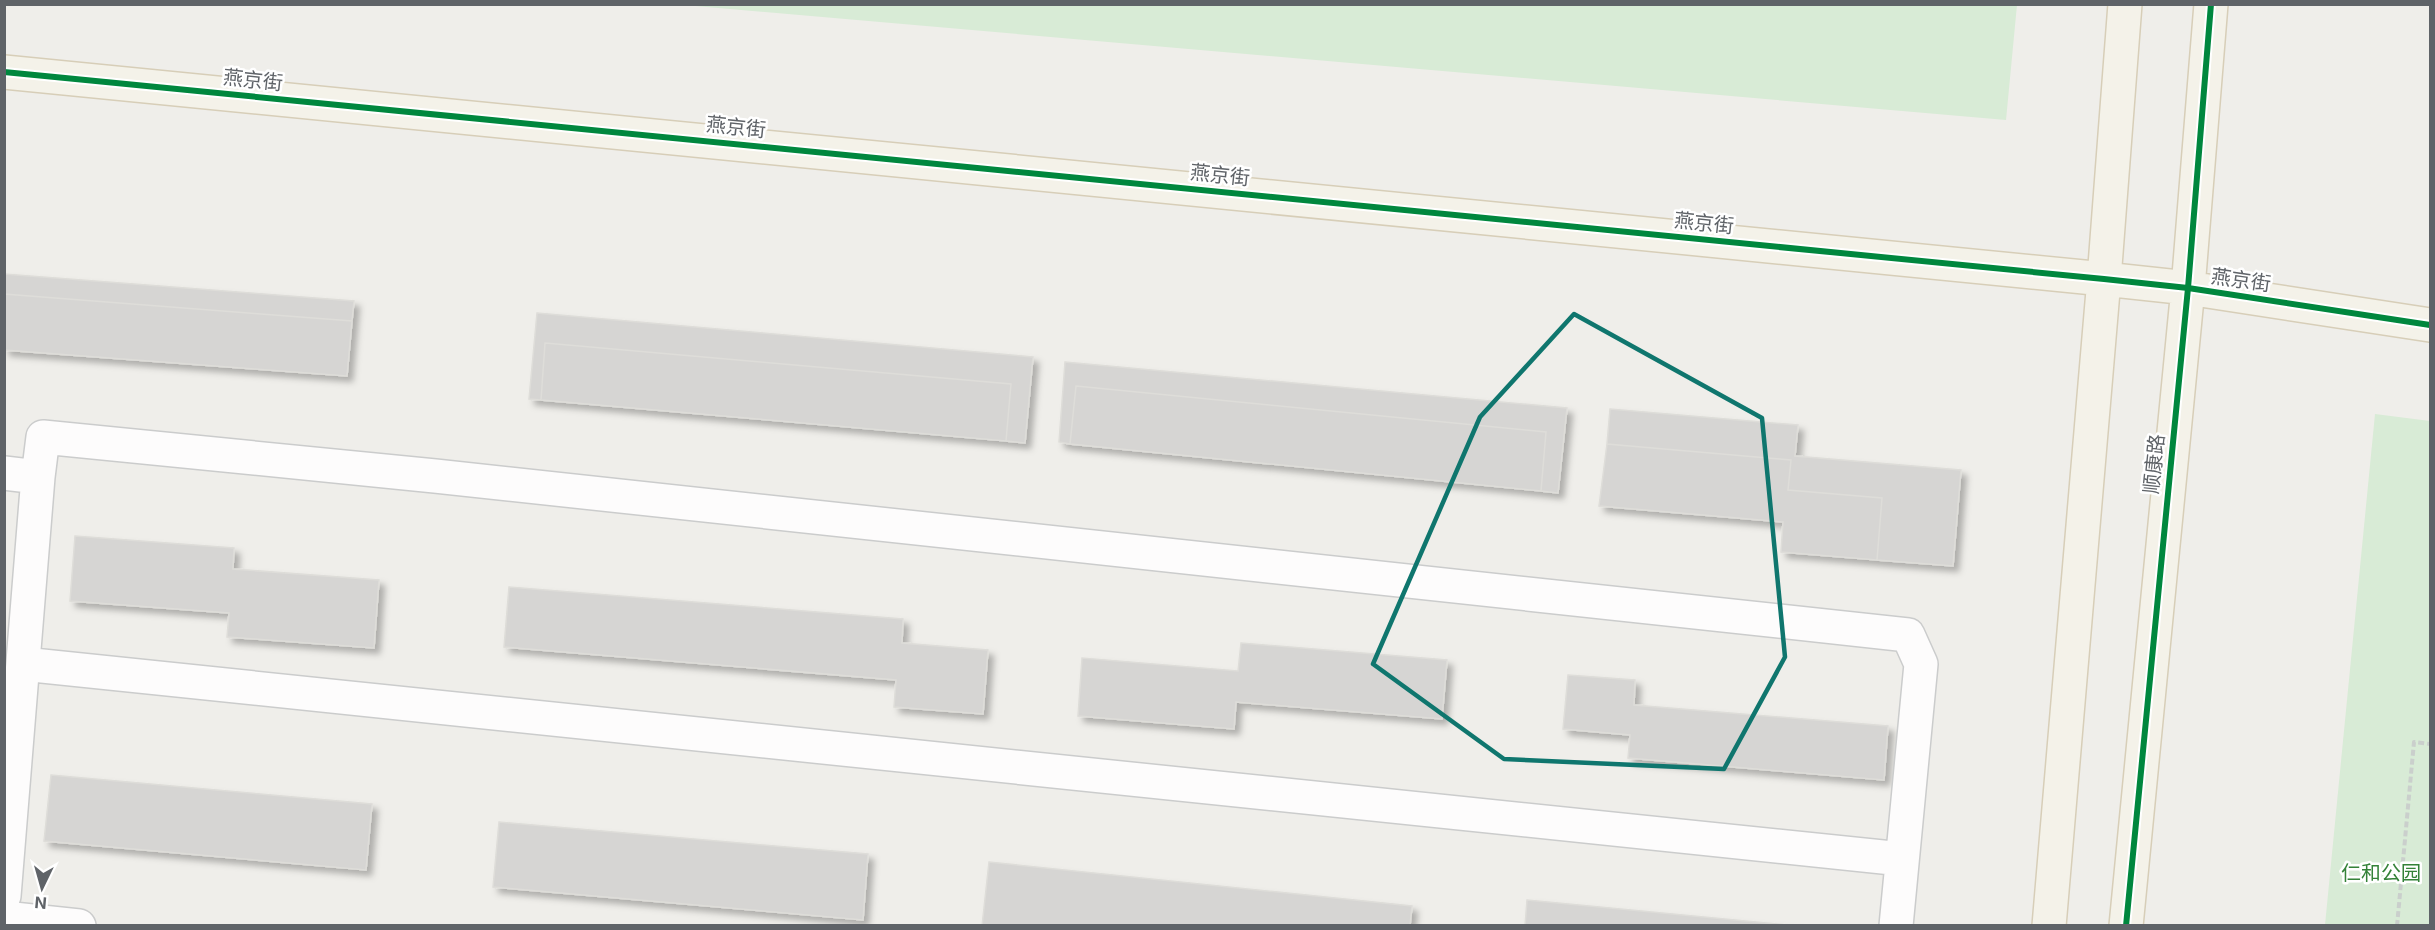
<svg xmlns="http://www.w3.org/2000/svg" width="2435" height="930" font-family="Inter,'Noto Sans SC',sans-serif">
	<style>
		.green { fill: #d8ebd6 }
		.building { fill: #d6d5d3; stroke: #deddd9; stroke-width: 1.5; filter: url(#shadow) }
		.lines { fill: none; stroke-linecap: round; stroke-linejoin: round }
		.minor-casing { stroke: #cbcccc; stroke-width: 36 }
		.major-casing { stroke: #d7ceb8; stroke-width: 36 }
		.path { stroke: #cacfcc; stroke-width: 4; stroke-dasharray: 6 3; stroke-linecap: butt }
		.minor { stroke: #fdfcfc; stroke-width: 33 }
		.major { stroke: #f4f2e9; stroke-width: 33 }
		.cycleway-casing { stroke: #fff; stroke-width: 10 }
		.cycleway { stroke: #00873e; stroke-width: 6 }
		.marked { fill: none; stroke: #0f766e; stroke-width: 4.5; stroke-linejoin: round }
		.labels { text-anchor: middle; stroke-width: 5; stroke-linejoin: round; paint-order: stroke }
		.street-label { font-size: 20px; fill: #5f6368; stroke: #fff }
		.park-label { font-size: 20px; fill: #348238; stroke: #fff }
	</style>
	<defs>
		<filter id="shadow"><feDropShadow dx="5.5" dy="5.5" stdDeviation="3" flood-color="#0004"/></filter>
	</defs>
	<rect width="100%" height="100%" fill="#efeeea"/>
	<path class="green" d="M684,5L2016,4L2017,5L2006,120Z
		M2375,414L2430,421V925H2325Z"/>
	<path class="building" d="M4,274L354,301L352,321L4,294Z
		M4,294L352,321L347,376L4,350Z
		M537,313L1033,357L1025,443L1006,441L1011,384L545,343L541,400L529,399Z
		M545,343L1011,384L1006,441L541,400Z
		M1065,362L1567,408L1558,493L1541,491L1546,432L1076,386L1070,444L1059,442Z
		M1076,386L1546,432L1541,491L1070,444Z
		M1610,409L1798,425L1795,456L1961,470L1953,566L1877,560L1882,498L1788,490L1791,460L1607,444Z
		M1607,444L1791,460L1788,490L1882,498L1877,560L1781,552L1783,522L1599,506Z
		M75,536L234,548L233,569L379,580L374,648L227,637L229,613L70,601Z
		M509,587L903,619L902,643L988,650L983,714L894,707L896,680L504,647Z
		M1241,643L1447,660L1442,719L1236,702L1234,729L1078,716L1082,658L1238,671Z
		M1568,675L1635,680L1634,705L1888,726L1884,780L1628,758L1630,735L1563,729Z
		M51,775L372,804L366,870L44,841Z
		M499,822L868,854L863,920L493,887Z
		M989,862L1412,906L1410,926H982Z
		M1527,900L1798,926H1525Z"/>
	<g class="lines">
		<defs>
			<path id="minor" d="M4,473L38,477
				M23,664L1902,859
				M4,896L38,477L43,437L435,476L1908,635L1921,664L1896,926
				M4,918L79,926"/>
			<path id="major" d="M4,72L2104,279L2188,288L2430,325
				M2049,926L2104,279L2125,4
				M2126,926L2188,288L2211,4"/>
		</defs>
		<use href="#minor" class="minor-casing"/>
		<use href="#major" class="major-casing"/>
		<path class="path" d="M2397,926L2414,742L2430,744"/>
		<use href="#minor" class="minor"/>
		<use href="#major" class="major"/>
		<defs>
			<path id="cycleway" d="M4,72L2104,279L2188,288L2430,325
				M2126,926L2188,288L2211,4"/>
		</defs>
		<use href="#cycleway" class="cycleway-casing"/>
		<use href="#cycleway" class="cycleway"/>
	</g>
	<path class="marked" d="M1574,314L1762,418L1785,657L1724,769L1504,759L1373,664L1480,417Z"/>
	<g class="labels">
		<g class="street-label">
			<text transform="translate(253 80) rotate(6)" y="7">燕京街</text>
			<text transform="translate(736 127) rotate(6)" y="7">燕京街</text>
			<text transform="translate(1220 175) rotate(6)" y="7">燕京街</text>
			<text transform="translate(1704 223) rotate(6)" y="7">燕京街</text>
			<text transform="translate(2241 280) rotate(8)" y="7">燕京街</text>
			<text transform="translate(2154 464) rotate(-84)" y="7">顺康路</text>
		</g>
		<g class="park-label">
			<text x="2381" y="880">仁和公园</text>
		</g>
	</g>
	<rect width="2435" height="930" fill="none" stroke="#5f6368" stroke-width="12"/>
	<g transform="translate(42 888) rotate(185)" stroke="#ffffff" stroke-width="4.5" paint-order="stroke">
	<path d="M0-4.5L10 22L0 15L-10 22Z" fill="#5f6368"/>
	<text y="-9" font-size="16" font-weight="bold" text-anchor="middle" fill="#5f6368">N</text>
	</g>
</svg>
